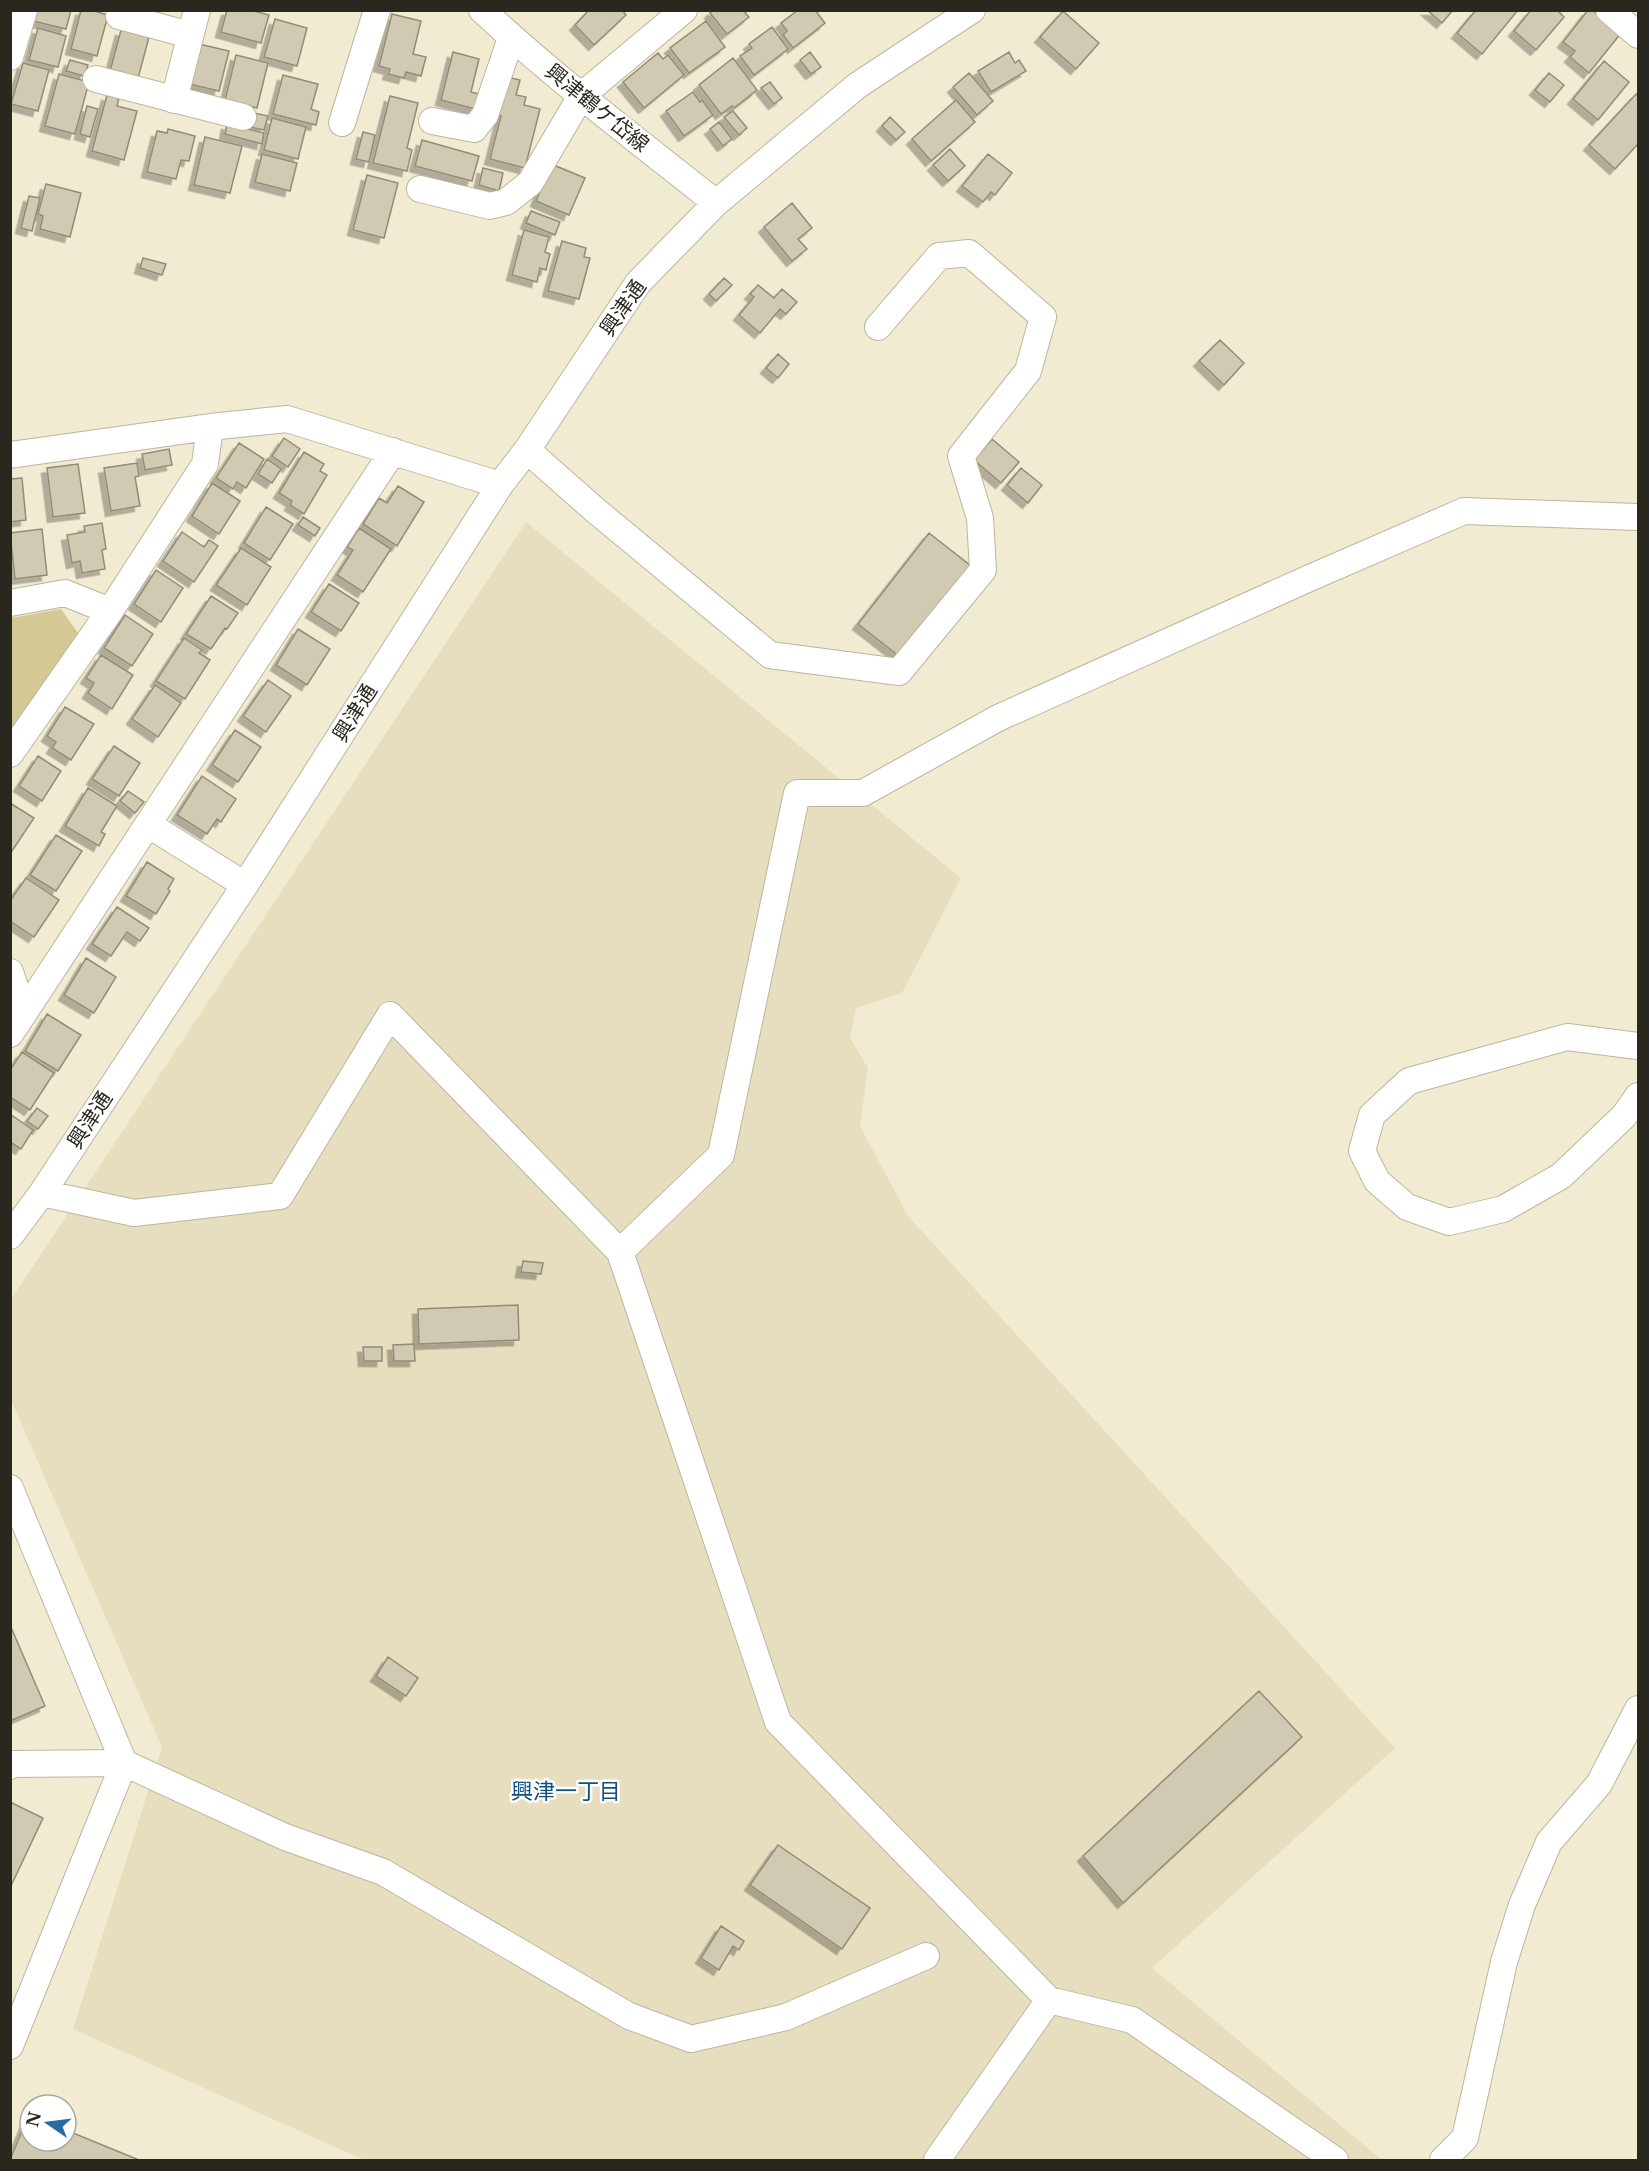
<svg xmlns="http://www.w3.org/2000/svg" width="1649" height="2171" font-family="'Libre Baskerville','Noto Sans JP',serif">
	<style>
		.built { fill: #e6debf }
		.green { fill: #d4c895 }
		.building { fill: #d0cab2; stroke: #928c75; stroke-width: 1.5; filter: url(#shadow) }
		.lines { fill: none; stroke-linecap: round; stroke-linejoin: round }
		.minor-casing { stroke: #bcb69e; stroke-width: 28 }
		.minor { stroke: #fff; stroke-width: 26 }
		.labels { text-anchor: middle; stroke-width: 5; stroke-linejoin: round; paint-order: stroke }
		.street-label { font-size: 21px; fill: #2a281e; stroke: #fff }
		.neighbourhood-label { font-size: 22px; fill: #0f5180; stroke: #fff }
	</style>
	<defs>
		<filter id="shadow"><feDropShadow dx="-5.5" dy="5.5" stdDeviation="0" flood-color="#0004"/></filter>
	</defs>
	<rect width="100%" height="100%" fill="#f1ebd2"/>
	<path class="built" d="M526,522L961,878L902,993L856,1008L850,1038L868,1068L860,1126L908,1216L1395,1748L1152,1968L1382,2160H364L73,2029L162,1747L11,1400L10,1301Z"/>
	<path class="green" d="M61,609L78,633L11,734V618Z"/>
	<path class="building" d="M36,10H71L66,29L33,21Z
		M81,10H91L108,15L97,56L71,49Z
		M227,10H250L269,15L261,43L221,32Z
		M589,10H622L626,15L594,45L575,25Z
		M713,10H748L745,13L749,17L727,34L710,13Z
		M798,10H815L825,23L793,48L783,35L787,31L781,23Z
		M1427,10H1453L1442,23Z
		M1476,10H1518L1482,54L1457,33Z
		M1531,10H1557L1564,17L1536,50L1514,31Z
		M1588,10H1592L1621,33L1589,73L1570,57L1575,51L1563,42Z
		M1063,11L1099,43L1076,69L1040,37Z
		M392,14L421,21L413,54L426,57L421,76L406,72L404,78L388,74L390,69L379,66Z
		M275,19L307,28L297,66L264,57Z
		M706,21L725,47L689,73L670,48Z
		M772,27L788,49L754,75L740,56L752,48L749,44Z
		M38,28L66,36L58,67L29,60Z
		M121,30L149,37L137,82L109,75Z
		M199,44L229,51L219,91L189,84Z
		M453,52L479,59L471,92L479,94L475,109L441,100Z
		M810,52L821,67L811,74L800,60Z
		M1009,52L1015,63L1019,60L1026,71L991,92L978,71Z
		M658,53L663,59L668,55L684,75L644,108L623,82Z
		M236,55L268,63L257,108L225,100Z
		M733,58L757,90L734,108L732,106L721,114L699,85Z
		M70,60L88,65L84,76L66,71Z
		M1604,61L1629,82L1598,120L1573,99Z
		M23,63L49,70L38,111L11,104Z
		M969,73L993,101L977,115L953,87Z
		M1549,73L1564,85L1550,102L1535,90Z
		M59,74L89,82L75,134L45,126Z
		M283,75L318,84L311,109L319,112L316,125L273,114Z
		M507,77L520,80L516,95L526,97L524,105L540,109L525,168L490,159L501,116L497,115Z
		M770,82L782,98L774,104L761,88Z
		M693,92L700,102L702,100L713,115L684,136L666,111Z
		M1636,94L1638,96V144L1615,169L1589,145Z
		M107,95L119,98L117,106L137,111L124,160L92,151Z
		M390,96L418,103L407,148L412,150L407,171L373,163Z
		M956,100L975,122L931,161L912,139Z
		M87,106L98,109L90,137L80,134Z
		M733,111L747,128L739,135L724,117Z
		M254,113L268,116L264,130L250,127Z
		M890,117L905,132L896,140L882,126Z
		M272,118L306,127L298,159L264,150Z
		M719,122L732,139L723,146L710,129Z
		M227,124L264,133L262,144L225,134Z
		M168,129L195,136L189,161L181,160L176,179L147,172L157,131L167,133Z
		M363,132L375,135L369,162L356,159Z
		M205,137L242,146L230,193L194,185Z
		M422,140L479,156L472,181L415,166Z
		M950,149L965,166L948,181L933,165Z
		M262,154L297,163L290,191L255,182Z
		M988,154L1012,173L995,195L991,192L983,202L962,186Z
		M551,164L585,178L569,215L536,201Z
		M483,168L503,173L499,191L479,185Z
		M367,175L398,183L384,238L353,230Z
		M46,184L81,193L70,237L40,229L43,216L38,214Z
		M29,196L40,198L32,231L21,228Z
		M792,203L812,228L798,239L807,249L792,261L764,227Z
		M531,211L560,222L555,235L526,223Z
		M524,230L549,237L545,252L550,254L546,270L540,268L537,282L512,275Z
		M562,241L586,248L584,257L590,258L579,299L548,291Z
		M143,258L166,264L162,275L140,268Z
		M724,278L732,285L716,301L709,294Z
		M758,285L774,298L782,289L797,302L786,314L780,309L760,333L739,315L754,297L750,294Z
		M1220,340L1244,363L1224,385L1199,361Z
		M778,354L789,364L778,378L766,368Z
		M284,438L300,449L288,467L272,456Z
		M992,439L1019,462L1001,483L974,460Z
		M239,443L264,459L246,488L237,482L233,489L216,478Z
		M169,449L172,465L145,470L142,454Z
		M304,452L324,464L320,471L327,475L304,514L290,505L292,501L279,493Z
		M267,459L281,469L272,483L258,474Z
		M137,463L139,476L135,477L140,506L111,511L104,468Z
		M78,464L85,513L53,517L47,468Z
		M1021,468L1042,485L1028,503L1007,485Z
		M22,478L26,520L10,522V479Z
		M212,483L240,501L219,534L192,516Z
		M398,486L424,502L397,546L363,524L379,498L387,503Z
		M266,507L293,524L270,560L244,543Z
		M303,517L320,528L315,536L298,525Z
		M102,523L106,549L102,550L105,569L82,573L80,561L72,563L67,535L85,532L84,526Z
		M359,528L391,549L363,592L337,575L353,550L347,547Z
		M42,529L47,575L15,579L10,533Z
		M182,532L204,547L209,540L218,546L194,582L163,561Z
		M929,533L971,566L900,657L858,624Z
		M241,548L271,567L247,605L216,585Z
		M156,570L183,588L161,622L134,604Z
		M329,584L359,603L341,631L311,612Z
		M211,596L238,613L227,629L225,628L211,649L186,634Z
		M125,615L153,634L132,666L104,648Z
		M298,629L330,649L307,685L276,665Z
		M184,638L202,650L199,653L210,660L185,699L156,681Z
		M101,655L133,675L112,709L88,693L94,683L86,678Z
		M268,680L291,696L266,732L243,716Z
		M155,685L181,703L158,737L132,719Z
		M65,707L94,724L71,760L52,748L56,742L47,736Z
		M235,730L261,747L238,782L212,765Z
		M114,746L140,763L119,796L92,779Z
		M38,756L61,771L42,801L19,786Z
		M202,776L236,799L221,822L217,819L207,834L177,815Z
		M88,788L117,806L101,832L105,834L99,846L65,826Z
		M128,791L144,802L135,813L120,801Z
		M10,803L34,818L10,854Z
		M56,835L82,851L56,891L30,875Z
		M147,862L174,879L168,889L170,891L156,914L126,896Z
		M26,878L59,900L34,937L10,921V901Z
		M117,907L149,928L140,941L127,932L111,956L92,944Z
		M86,958L116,977L94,1013L64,995Z
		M47,1014L81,1035L58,1071L25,1051Z
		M22,1052L54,1073L30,1110L10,1097V1070Z
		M37,1108L48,1116L38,1129L27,1121Z
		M10,1114L33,1130L21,1149L10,1142Z
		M523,1261L543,1263L541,1274L521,1272Z
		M518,1305L519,1340L419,1344L418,1309Z
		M414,1344L415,1361H394L393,1345Z
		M363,1347H382V1361H364Z
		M10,1625L45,1706L10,1721Z
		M388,1657L418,1678L406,1696L376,1676Z
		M1259,1691L1302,1737L1123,1903L1083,1856Z
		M10,1802L43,1818L10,1888Z
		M778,1845L870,1908L842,1949L750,1885Z
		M721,1926L744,1941L739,1950L733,1946L719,1970L701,1958Z
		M29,2114L30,2141H66V2130L139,2160H10Z"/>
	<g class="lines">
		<defs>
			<path id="minor" d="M482,10C556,79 637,140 716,203
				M1609,10L1638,35
				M119,16L190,35
				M10,57L24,10
				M96,79L243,117
				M174,100L197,10
				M432,121L474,129L485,115L511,38
				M342,123L377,10
				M420,189L490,206L506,202L530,183L581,96L684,10
				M527,450L595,510L770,655L899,672L983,570L980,518L961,456L1028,371L1043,317L969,253L939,256L878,327
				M10,455L210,427L287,419L500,485
				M10,603L65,593L110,611
				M10,754L110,611L205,464L210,427
				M149,825L245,885
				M10,972L24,1013L10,1034
				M24,1013L393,451
				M1638,1046L1567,1037L1409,1081L1372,1115L1362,1151L1377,1181L1407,1207L1449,1222L1503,1209L1561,1176L1624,1116L1638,1096
				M42,1193L134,1213L280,1196L390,1015L620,1252L721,1155L797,793H863L998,718L1312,577L1464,511L1638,517
				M10,1236L42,1193L245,885L500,485L527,450L638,283L716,203L858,85L972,10
				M620,1252L778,1722L1049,2000L937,2160
				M10,1488L124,1763L10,2046
				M10,1766L12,1764L124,1763L285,1837L383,1872L629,2016L691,2039L786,2017L926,1956
				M1049,2000L1132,2020L1335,2160
				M1443,2160L1465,2138L1504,1962L1522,1905L1549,1842L1599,1784L1638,1709"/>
		</defs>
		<use href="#minor" class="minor-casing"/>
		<use href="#minor" class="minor"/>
	</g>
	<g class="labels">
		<g class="street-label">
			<text transform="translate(597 108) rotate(39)" y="7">興津鶴ケ岱線</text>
			<text transform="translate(623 308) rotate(-55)" y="7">興津通</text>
			<text transform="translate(355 713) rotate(-58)" y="7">興津通</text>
			<text transform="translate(90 1120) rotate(-57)" y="7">興津通</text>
		</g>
		<g class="neighbourhood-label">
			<text x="566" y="1799">興津一丁目</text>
		</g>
	</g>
	<rect width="1649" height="2171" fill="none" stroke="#2a281e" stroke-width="24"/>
	<g transform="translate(48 2123) rotate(284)"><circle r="28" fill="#ffffff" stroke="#aaa9a5" stroke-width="1.5"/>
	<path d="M0-4.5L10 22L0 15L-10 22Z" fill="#296ca1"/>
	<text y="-9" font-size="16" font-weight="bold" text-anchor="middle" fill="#2a281e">N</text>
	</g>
</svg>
